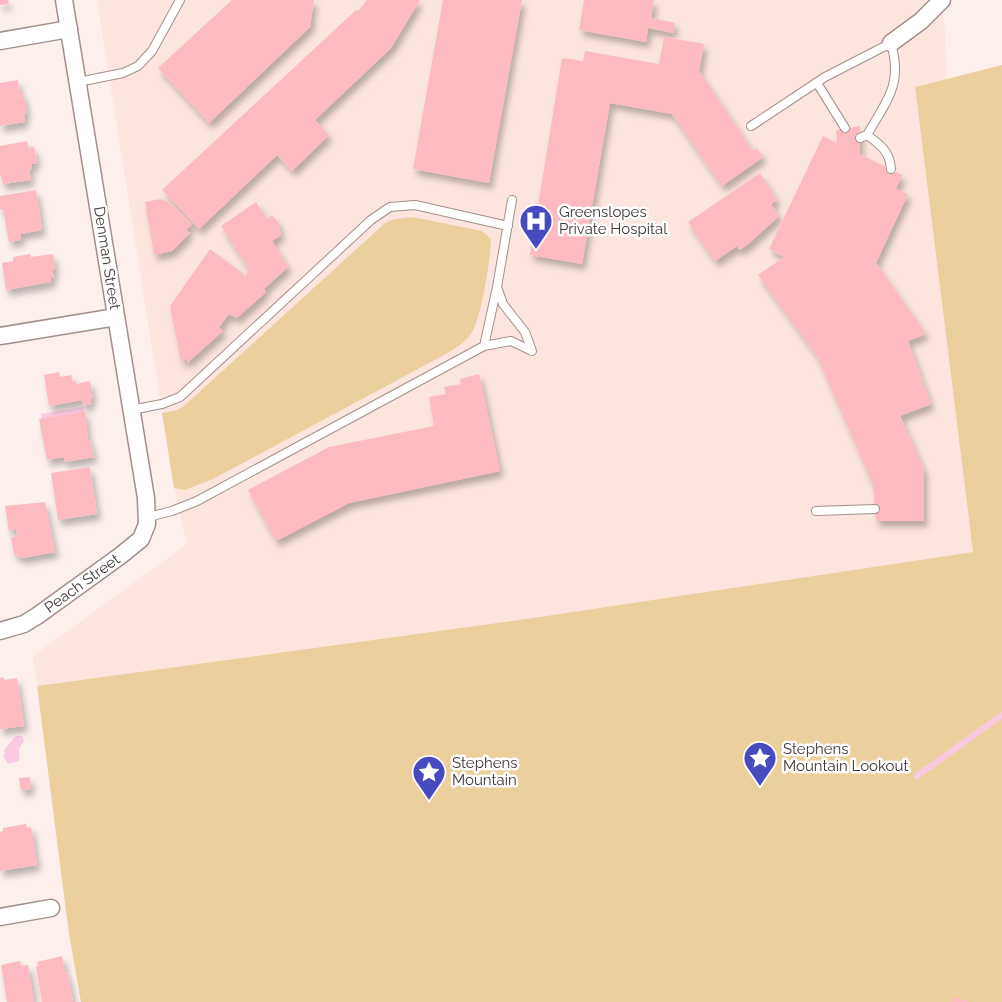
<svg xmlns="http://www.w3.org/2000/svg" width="1002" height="1002" font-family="Raleway,sans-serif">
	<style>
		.built { fill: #fde5df }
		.green { fill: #ebd09d }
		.water { fill: #fbcae2 }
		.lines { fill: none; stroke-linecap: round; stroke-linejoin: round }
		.stream { stroke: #fbcae2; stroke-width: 6 }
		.building { fill: #fdbac1; filter: url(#shadow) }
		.service-casing { stroke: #a38f8a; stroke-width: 10 }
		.minor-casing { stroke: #a38f8a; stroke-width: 19 }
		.service { stroke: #fff; stroke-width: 8 }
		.minor { stroke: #fff; stroke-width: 16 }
		.labels { text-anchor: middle; stroke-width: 5; stroke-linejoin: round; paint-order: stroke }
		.poi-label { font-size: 15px; fill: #3f3735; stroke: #fff; text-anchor: start }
		.street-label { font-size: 15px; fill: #3f3735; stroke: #fff }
	</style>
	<defs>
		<filter id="shadow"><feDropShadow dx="3.5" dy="6" stdDeviation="3" flood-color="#0004"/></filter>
	</defs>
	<rect width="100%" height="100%" fill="#fcefec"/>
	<path class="built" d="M97,0H941L945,32L947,78L915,87L974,552L526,619L37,686L33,656L187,544L174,488Z"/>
	<path class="green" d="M1002,65V1002H81L69,934L37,686L526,619L973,552L915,87Z
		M413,217L482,231L491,239C491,257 481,320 471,334C465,343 455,348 446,354L213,479L185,490L174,488L162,413L177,410L184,406L385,223L395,219Z"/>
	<path class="water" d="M83,407L84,412L42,419L41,414Z
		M16,736H22L24,741L19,749V761L8,764L4,757L5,749Z"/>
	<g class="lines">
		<path class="stream" d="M917,776L1002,715"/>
	</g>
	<path class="building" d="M0,0H8L9,4L0,5Z
		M232,0H314L310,27L209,123L158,68Z
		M367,0H420L391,48L315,120L329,135L292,171L277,155L199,229L162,190L356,10L358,11Z
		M443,0H522L489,183L413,169Z
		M584,0H654L651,18L675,23L673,33L648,28L646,42L579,30Z
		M664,37L704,44L699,71L753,151L757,148L763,157L722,186L672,114L610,103L582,264L530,255L562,58L583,61L585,51L659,64Z
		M18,80L20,94L23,93L27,113L24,114L25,122L0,126V83Z
		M860,126V154L902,175L896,189L908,194L876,263L926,334L908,341L931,404L900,416L924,470V521H876L873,485L817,356L758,275L784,257L769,249L823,136L837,143L836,130Z
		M27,141L28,148L34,147L37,163L31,164L32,169L29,170L31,180L3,184L0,174V146Z
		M760,173L777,200L771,204L779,216L746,246L739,250L737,246L715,261L688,222Z
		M36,190L42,230L20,234L21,240L9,242L3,209H0V196Z
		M161,199L172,204L192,224L186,230L190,233L172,251L154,255L145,202Z
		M256,202L267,219L272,215L278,222L281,235L272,241L288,267L264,289L266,292L237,318L229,314L219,327L223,331L187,363V358L181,362L170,306L210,249L246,276L249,269L221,226Z
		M30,254L31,257L53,254L55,270H52L54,278H51V282L6,290L2,263L13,261V257Z
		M59,372L60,377L71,375L73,382L76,381V384L90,381L93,399H90L91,404L83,406L82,400L49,406L44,375Z
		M479,374L500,471L349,503L276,541L248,490L329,447L434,426L429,397L446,394L444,387L461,384L460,379Z
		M85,411L88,440H90L94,457L65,462L64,457L47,460L39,419Z
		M90,467L97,514L58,520L51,473Z
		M45,502L55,552L22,558L14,554L11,538L17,536L16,529L9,531L5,506Z
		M4,677V680L17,678L24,726L0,729V678Z
		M30,777L31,789L21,790L19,778Z
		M26,824L27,828L31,827L37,865L0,871V832L3,831V828Z
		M62,956L65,973L67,972L73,1002H42L36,966H38L37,962Z
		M20,961L21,966L28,965L34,1002H7L1,965Z
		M954,997L968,1001V1002H952Z"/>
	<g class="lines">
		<defs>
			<path id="service" d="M78,82L123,73L138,66L152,51L180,0
				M817,83L845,128
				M751,126L825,77L891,43C903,85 887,100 867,135L860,138
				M867,135C881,145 890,152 891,169
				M497,287L503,304L525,332L532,351
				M484,346L497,287L512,200
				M131,410L162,404L180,397L371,220L390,207L415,205L508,226
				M816,511L875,509
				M148,517L172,511L197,501L484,346L511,341L532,351"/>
			<g id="minor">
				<path d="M0,41L69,29"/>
				<path d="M891,43L921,21L942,0"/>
				<path d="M0,336L116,317"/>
				<path id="s1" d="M0,631L24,624L37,616L120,556L141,539L147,524L146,498L64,0"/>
				<path d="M0,917L51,908"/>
			</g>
		</defs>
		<use href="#service" class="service-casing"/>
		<use href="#minor" class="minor-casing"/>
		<use href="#service" class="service"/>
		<use href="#minor" class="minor"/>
	</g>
	<defs>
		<symbol id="hospital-pin" viewBox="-11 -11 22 30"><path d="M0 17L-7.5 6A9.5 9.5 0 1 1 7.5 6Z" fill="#484abf" stroke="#fff"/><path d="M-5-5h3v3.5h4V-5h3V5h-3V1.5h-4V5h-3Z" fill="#fff"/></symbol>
		<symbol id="sight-pin" viewBox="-11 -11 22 30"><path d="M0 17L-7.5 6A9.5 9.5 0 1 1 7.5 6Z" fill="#484abf" stroke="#fff"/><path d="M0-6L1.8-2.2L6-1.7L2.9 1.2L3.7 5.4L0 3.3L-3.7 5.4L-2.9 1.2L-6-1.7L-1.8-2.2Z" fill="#fff"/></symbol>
	</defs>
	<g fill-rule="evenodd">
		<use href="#hospital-pin" x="517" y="202" width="38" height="52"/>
		<use href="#sight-pin" x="741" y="739" width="38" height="52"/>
		<use href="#sight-pin" x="410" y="753" width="38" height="52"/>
	</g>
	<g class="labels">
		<g class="poi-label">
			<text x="559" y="217">Greenslopes<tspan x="559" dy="17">Private Hospital</tspan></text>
			<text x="783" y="754">Stephens<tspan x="783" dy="17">Mountain Lookout</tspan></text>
			<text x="452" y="768">Stephens<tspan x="452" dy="17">Mountain</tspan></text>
		</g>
		<g class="street-label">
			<text transform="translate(107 258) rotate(81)" y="5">Denman Street</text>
			<text dy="5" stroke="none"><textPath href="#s1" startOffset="96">Peach Street</textPath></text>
		</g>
	</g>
</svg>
